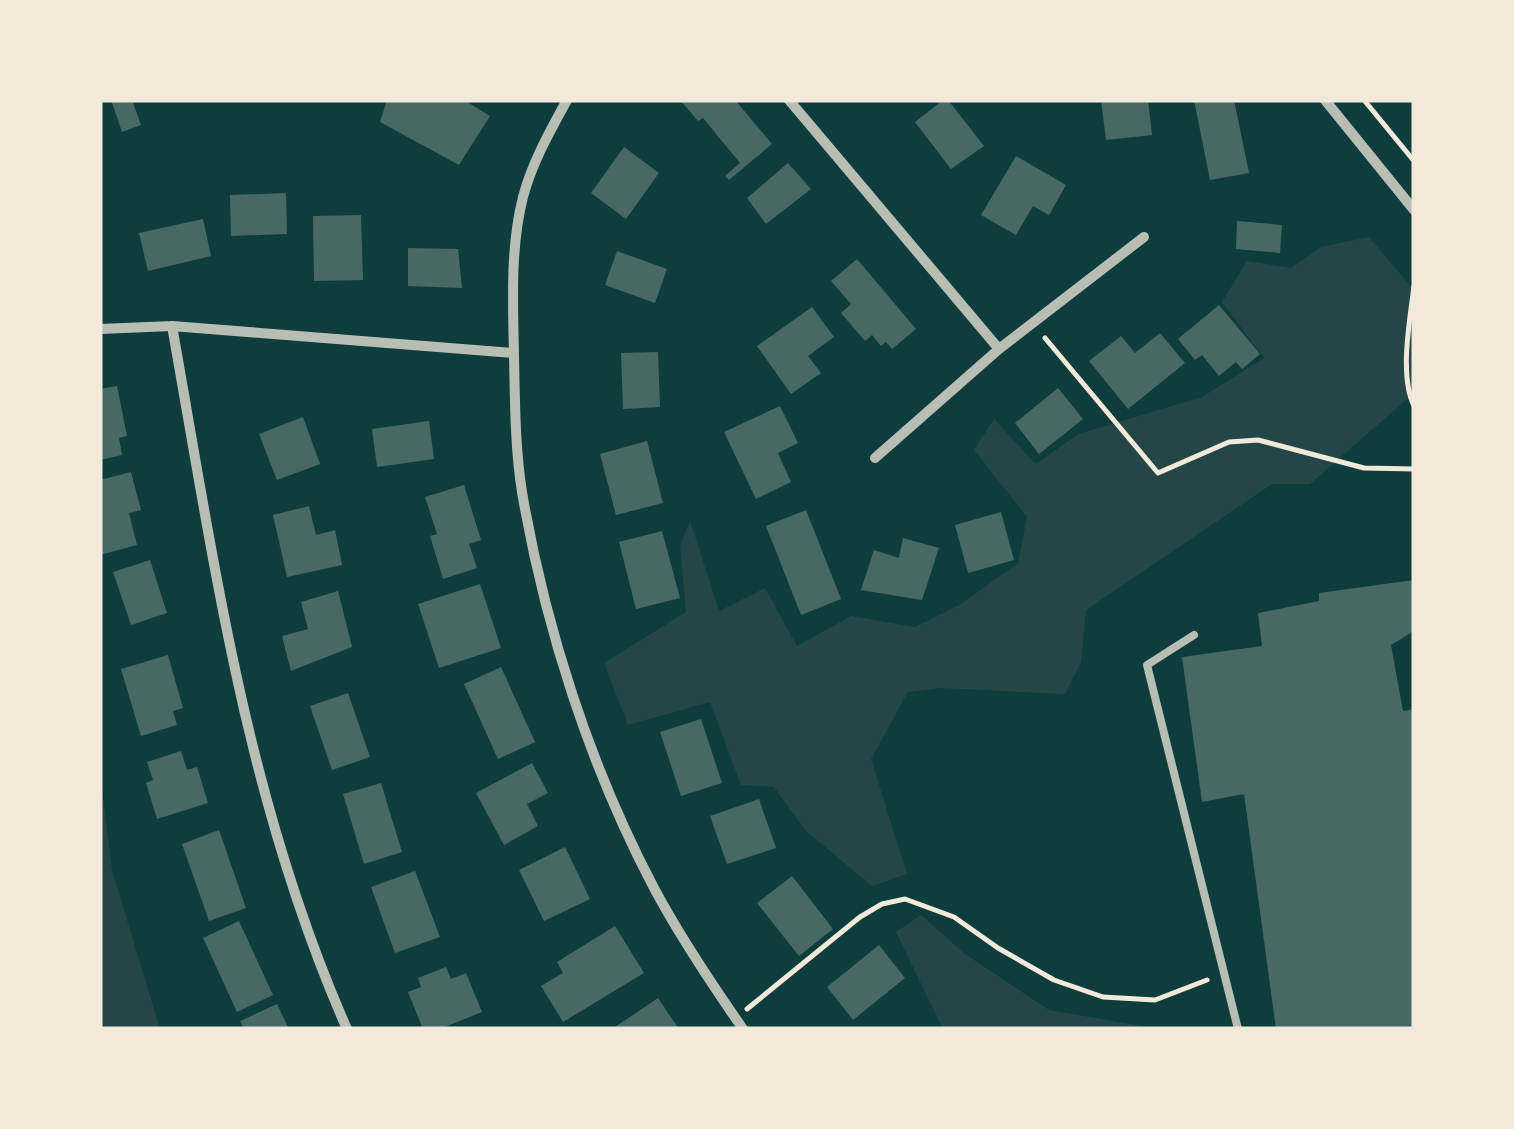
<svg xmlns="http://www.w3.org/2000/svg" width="1514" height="1129" font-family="'Varela Round',sans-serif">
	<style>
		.green { fill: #244646 }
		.building { fill: #486865 }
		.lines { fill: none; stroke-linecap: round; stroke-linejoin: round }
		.path { stroke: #f1e9da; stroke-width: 5 }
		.service { stroke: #b8beb3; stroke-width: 8 }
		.minor { stroke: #b8beb3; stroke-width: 10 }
	</style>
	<rect width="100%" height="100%" fill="#0f3d3e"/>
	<path class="green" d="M1369,237L1414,290V393L1310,484H1272L1086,610L1081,662L1065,694L941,688L908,692L871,759L907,874L872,886L805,830L774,787L741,785L710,702L628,725L604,663L686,612L680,546L690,520L719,611L765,588L797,646L851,616L915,627L961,604L1018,563L1027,517L974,450L994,419L1036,464L1078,434L1202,397L1264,358L1222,302L1247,261L1291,268L1321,247Z
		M100,773L112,870L160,1029H100Z
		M921,915L965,954L1049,1010L1159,1029H943L896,932Z"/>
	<path class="building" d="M111,100H132L141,125L122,132Z
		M387,100H464L490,116L459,165L380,122Z
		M680,100H735L772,144L729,180L725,176L740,163L703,118L698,121Z
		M943,100H948L984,146L951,169L915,122Z
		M1101,100H1148L1152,135L1106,140Z
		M1194,100H1234L1249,173L1210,180Z
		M624,147L659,173L626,219L591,193Z
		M1016,156L1066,185L1049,215L1033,206L1016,235L981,215Z
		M788,163L811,189L766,224L747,198Z
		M286,193L287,234L231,236L230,195Z
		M361,215L363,280L314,281L313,216Z
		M203,219L211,256L148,271L139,233Z
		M1237,221L1282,225L1280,253L1236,249Z
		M408,248L458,249L462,288L408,286Z
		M617,251L667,269L655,303L605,285Z
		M857,259L916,329L892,349L886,342L881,346L872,335L865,341L841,313L851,304L831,281Z
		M1219,305L1260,354L1242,369L1236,362L1219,376L1202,355L1195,360L1178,339Z
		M812,307L834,337L808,356L821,373L791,394L757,346Z
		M1160,333L1185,363L1128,409L1089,361L1121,336L1135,353Z
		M658,352L660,407L623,409L621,353Z
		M117,386L127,436L119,438L122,455L100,460V389Z
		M1058,388L1083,419L1039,454L1015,423Z
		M780,406L798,443L778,453L791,482L756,499L724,432Z
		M303,417L320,464L277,480L259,434Z
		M429,421L434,459L377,467L372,429Z
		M647,441L663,503L616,515L600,454Z
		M131,472L141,510L129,513L137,545L100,555V480Z
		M464,485L481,540L469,544L477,568L443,579L430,536L437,534L425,497Z
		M309,506L316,535L335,530L342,565L287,577L273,515Z
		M806,510L841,599L801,615L766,526Z
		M1001,512L1014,560L968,573L955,525Z
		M662,531L680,598L636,609L619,542Z
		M903,538L939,548L922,600L861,590L874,550L899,558Z
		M150,560L167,613L131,625L113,572Z
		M1414,580V631L1391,645L1403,711L1414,709V1029H1276L1244,794L1202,802L1182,657L1262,646L1258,613L1319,601V593Z
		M480,584L501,648L439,668L418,604Z
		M338,591L352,647L291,671L282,636L308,629L301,602Z
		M168,655L183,708L173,711L177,725L141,736L121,669Z
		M501,667L535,742L498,759L464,684Z
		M348,693L370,757L332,770L310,706Z
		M701,719L722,783L681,796L660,732Z
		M181,751L187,770L197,767L208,803L157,819L146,783L153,780L147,762Z
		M532,763L548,793L527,804L538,826L504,845L476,793Z
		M381,783L402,852L364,864L343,794Z
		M759,799L776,848L727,864L710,816Z
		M219,830L246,908L209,921L182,844Z
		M565,847L590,899L544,921L519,870Z
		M415,871L440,937L395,953L371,887Z
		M792,876L833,929L799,956L757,903Z
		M239,921L273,995L237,1012L203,938Z
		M615,926L644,973L563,1022L541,986L563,973L557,962Z
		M879,945L905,978L853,1020L827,987Z
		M446,967L451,979L466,973L482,1012L440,1029H423L408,992L421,987L418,978Z
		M658,998L679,1029H612Z
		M277,1004L289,1029H244L240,1021Z"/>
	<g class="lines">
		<path class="path" d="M1364,100L1414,161
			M1414,286C1410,320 1399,375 1414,406
			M1045,338L1158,473L1229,442L1258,440L1364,468L1414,469
			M747,1009L860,917L882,904L905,899L954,917L998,948L1054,980L1103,997L1155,1000L1207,980"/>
		<path class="service" d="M1194,635L1147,665L1238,1029"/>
		<path class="minor" d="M567,100C550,131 532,163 523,197C510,248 513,304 514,356C515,401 515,448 522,492C545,627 590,767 654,888C680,937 711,983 743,1029
			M789,100L999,349
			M1325,100L1414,210
			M172,326C215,567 247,803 347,1029
			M100,329L172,326L514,353
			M875,458L999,349L1144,237"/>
	</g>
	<rect width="1514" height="1129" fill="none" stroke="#f1e9da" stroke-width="205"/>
</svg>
